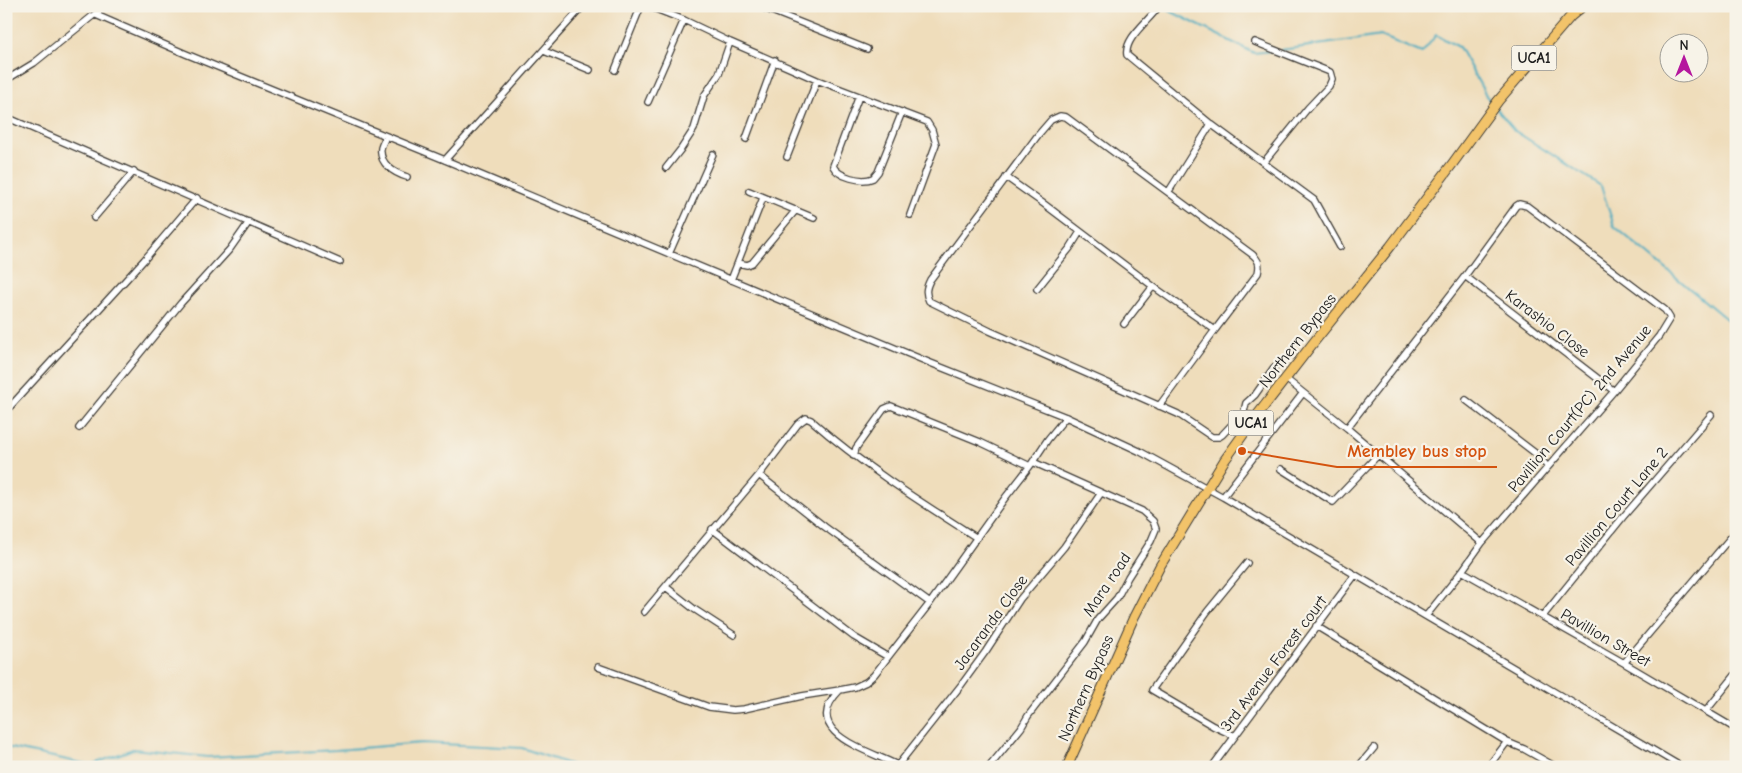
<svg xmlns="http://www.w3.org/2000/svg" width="1742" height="773" font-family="'Comic Neue',sans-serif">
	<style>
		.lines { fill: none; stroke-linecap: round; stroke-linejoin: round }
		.stream { stroke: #40aac0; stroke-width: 2 }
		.street-casing { stroke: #3c3934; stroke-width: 8 }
		.primary-casing { stroke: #3c3934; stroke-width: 11 }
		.street { stroke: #fff; stroke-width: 5.5 }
		.primary { stroke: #f2c36a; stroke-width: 9 }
		.labels { text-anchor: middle; stroke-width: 4.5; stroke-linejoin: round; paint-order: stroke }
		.shield { fill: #f7f3e8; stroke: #5e5c59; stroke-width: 1 }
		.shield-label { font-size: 15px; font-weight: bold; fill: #1c1c1c }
		.street-label { font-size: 16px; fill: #1c1c1c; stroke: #f7f3e8 }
		.leader { fill: none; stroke: #d4530e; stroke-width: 2 }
		.callout-dot { fill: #d4530e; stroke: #f7f3e8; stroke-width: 2 }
		.callout-label { font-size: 18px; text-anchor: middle; font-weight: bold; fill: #d4530e; stroke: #f7f3e8; stroke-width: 4.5; stroke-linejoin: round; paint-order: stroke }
	</style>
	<rect width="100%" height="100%" fill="#f7f3e8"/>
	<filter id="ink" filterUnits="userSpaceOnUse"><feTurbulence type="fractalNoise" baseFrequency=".02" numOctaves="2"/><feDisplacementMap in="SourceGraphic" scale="10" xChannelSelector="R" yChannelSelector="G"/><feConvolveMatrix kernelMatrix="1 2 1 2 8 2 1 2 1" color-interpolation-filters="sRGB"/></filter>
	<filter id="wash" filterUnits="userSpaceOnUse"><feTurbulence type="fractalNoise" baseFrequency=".0096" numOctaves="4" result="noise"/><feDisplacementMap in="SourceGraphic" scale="20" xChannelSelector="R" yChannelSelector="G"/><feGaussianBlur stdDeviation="1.12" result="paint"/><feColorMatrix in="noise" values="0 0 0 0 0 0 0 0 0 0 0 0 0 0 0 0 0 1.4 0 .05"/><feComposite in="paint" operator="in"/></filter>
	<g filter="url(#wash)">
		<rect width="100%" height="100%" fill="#efddbb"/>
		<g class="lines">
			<path class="stream" d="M1160,6L1254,53L1271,51
				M1281,50L1381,36L1422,53L1436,35L1459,47L1487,97L1493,104
				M1496,108L1515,131L1601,186L1614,226L1730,322L1736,330
				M6,747L91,765L133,749L208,757L336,750L422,743L522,748L578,767"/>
		</g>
	</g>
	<g filter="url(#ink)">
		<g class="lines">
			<defs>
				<path id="street" d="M648,6L684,20L730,42L817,80L927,122L932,130L936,144L910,215
					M759,6L867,49
					M1159,6C1150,20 1124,38 1127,55L1211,124L1169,191
					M96,15L186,54L445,160L928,362L1066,417L1139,451L1223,497L1682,767
					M1255,42L1330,72L1332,79L1329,86L1308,108L1264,162
					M544,51L590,70
					M615,70L641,6
					M6,80L34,63L105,6
					M859,96L833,166C838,177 862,183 873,178L878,172L902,112
					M648,102L684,20
					M6,117L340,262
					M1211,124L1314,200L1340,247
					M386,136C385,139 382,144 381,148C379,164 394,173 407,177
					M746,139L775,60
					M787,157L817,80
					M445,160L583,6
					M666,168L681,149L694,129L704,96L719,74L730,42
					M1006,177L1044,204L1154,287
					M749,191L814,218
					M94,218L134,171
					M669,254L713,154
					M738,263L747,265L752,263L796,210
					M1465,276L1614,391
					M731,280L763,198
					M1037,289L1070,248L1080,232
					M1124,324L1151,289L1154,287L1215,330L1258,273C1260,265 1259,260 1253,255L1066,117L1060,116L1051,120L1038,135L930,280C926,288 925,293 929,301L990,331L1178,414L1212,437H1219L1222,435L1239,417L1251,415L1255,418
					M1286,379L1347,428L1465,276L1516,206L1519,204L1527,206L1665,310L1670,318L1659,336L1614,391L1482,543L1462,571L1426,616
					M1466,400L1535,453L1548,467
					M1159,406L1215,330
					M6,411L144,260L197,198
					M1243,416L1246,403L1255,395L1274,368
					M79,428L181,303L230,249L249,222
					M1347,428L1482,543
					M854,456L856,448L884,409L891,406L980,442L1030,466
					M1281,469L1333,502L1378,455
					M759,475L825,527L930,603
					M1223,497L1303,393
					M712,529L854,637L888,657
					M1462,571L1624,663L1736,729
					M666,587L694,609L734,635
					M644,612L759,475L798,424L806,418L811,420C862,465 919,501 977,538
					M1543,616L1623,517L1711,415
					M1316,626L1507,742L1524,749L1556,767
					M1624,663L1736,531
					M598,667L709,707L733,710L744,709L802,696L840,690L855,687L866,682L874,675L930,603L1005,498L1030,466L1048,439L1066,417
					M840,690C796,734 873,751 901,767
					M1706,711L1736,674
					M1235,736L1213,726L1152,690L1207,612L1247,563
					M898,765L962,684L986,651L1020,599L1064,547L1101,493
					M989,767L1021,728L1028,716L1085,642L1098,619L1117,598L1128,577L1151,541L1156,529L1153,521L1142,511L1033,462
					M1212,767L1355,575
					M1358,767L1374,748
					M1488,767L1507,742"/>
				<path id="primary" d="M1067,767L1134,617L1160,566L1224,461L1255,418L1314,342L1390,247L1453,163L1498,101L1571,16L1583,6"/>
			</defs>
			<use href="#street" class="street-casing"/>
			<use href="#primary" class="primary-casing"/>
			<use href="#street" class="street"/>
			<use href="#primary" class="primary"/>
		</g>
	</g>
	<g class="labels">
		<g class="shield">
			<rect x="1511.5" y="45.5" width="45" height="25" rx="4"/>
			<rect x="1228.5" y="410.5" width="45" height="25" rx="4"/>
		</g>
		<g class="shield-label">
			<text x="1534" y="63">UCA1</text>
			<text x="1251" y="428">UCA1</text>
		</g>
		<g class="street-label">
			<text transform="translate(1548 323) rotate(37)" y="6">Karashio Close</text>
			<text transform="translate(1297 340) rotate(-52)" y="6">Northern Bypass</text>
			<text transform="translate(1579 408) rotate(-50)" y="6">Pavillion Court(PC) 2nd Avenue</text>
			<text transform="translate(1616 506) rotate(-50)" y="6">Pavillion Court Lane 2</text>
			<text transform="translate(1106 584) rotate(-56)" y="6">Mara road</text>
			<text transform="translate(990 622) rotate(-54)" y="6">Jacaranda Close</text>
			<text transform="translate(1606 637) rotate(30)" y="6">Pavillion Street</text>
			<text transform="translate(1273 663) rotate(-53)" y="6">3rd Avenue Forest court</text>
			<text transform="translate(1085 688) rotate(-66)" y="6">Northern Bypass</text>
		</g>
	</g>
	<path class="leader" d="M1242 451L1337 467H1497"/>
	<circle class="callout-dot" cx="1242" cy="451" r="5"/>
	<g class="callout-label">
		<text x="1417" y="457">Membley bus stop</text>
	</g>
	<rect width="1742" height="773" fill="none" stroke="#f7f3e8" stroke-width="25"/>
	<g transform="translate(1684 58)"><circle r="24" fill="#f7f3e8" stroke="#9f9d96"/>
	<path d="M0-4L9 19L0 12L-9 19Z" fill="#b5179e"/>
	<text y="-8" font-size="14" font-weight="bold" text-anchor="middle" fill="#1c1c1c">N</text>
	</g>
</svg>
